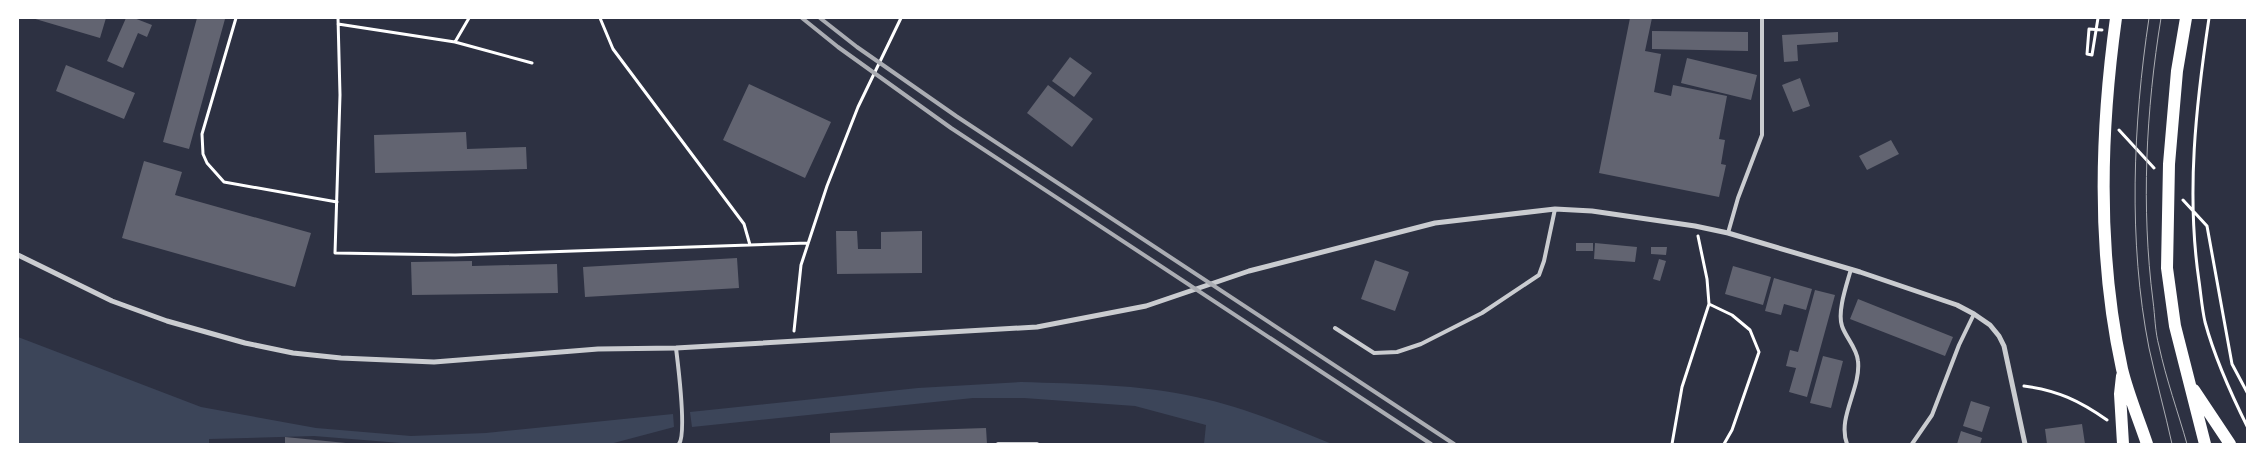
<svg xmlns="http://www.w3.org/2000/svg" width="2265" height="462" font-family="'Work Sans',sans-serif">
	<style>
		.green { fill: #3c4559 }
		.building { fill: #626471 }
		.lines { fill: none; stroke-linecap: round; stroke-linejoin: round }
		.path { stroke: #fff; stroke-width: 3 }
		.service { stroke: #caccd0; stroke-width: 4 }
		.minor { stroke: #caccd0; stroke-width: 5 }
		.primary { stroke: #fff; stroke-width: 12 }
		.tram { stroke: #abadb3; stroke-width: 1 }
		.rail { stroke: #abadb3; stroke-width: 4 }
	</style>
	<rect width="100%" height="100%" fill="#2d3142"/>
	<path class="green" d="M18,337L201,407L316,428L411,436L486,433L673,414L674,427L610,444H413L314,436L209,439V444H18Z
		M1021,382C1079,384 1139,384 1196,397C1243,407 1288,426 1332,444H1204L1206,425L1135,406L1024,398H973L692,427L690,412L918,388Z"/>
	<path class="building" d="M32,18H106L100,38Z
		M126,18H134L152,25L147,37L138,33L123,68L107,61Z
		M197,18L225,19L189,149L163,142Z
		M1630,18H1652L1645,51L1661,54L1654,92L1671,96L1673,85L1727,96L1719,139L1725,140L1721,164L1726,165L1719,197L1599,173Z
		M1652,31L1748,32V51L1652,49Z
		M1838,32V42L1797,45L1798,61L1784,62L1782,35Z
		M1070,57L1092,73L1074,97L1052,81Z
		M1687,58L1757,75L1751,100L1681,83Z
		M66,65L135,93L124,119L56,91Z
		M1800,78L1810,106L1793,112L1782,85Z
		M749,84L831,122L805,178L723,140Z
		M1048,85L1093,119L1072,147L1027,113Z
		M466,132L467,149L526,147L527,169L375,173L374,135Z
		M1891,140L1899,154L1867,170L1859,156Z
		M144,161L182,172L175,195L311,233L295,287L122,238Z
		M836,231H857L858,249H881V232L922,231V273L837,274Z
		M1576,243H1593V251H1576Z
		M1595,243L1637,247L1635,262L1594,259Z
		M1651,247H1667L1666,255L1651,254Z
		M737,258L739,288L585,297L583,267Z
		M1659,259L1666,261L1660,281L1653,279Z
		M1375,260L1409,272L1395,311L1361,299Z
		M472,261V266L557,264L558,293L412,295L411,262Z
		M1733,266L1771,277L1763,305L1725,294Z
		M1774,278L1812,289L1806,310L1784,304L1781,315L1765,311Z
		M1815,290L1835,295L1807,397L1789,392L1796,368L1786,366L1790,350L1798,352Z
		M1858,299L1953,337L1945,356L1850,319Z
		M1823,356L1843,361L1831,408L1810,403Z
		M1971,401L1990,407L1982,432L1963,426Z
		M2082,424L2085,444H2047L2045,429Z
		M986,428L987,444H830V433Z
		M1961,431L1982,438L1980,444H1957Z
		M285,437L346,443V444H285Z"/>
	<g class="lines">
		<path class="path" d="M236,18L202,134L203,154L207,163L224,182L337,202
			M338,18L340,95L335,253L455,255L808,243
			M600,18L613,49L744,224L750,245
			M2098,18L2092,55L2087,54L2089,29L2102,30
			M2209,18C2196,105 2186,193 2199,281C2201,295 2202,309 2205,322C2215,359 2231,394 2248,428
			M338,24L455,42L532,63
			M455,42L469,18
			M2119,130L2154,168
			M2183,200L2207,226L2232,364L2248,394
			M1709,304L1732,315L1750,330L1759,352L1732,430L1724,444
			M794,331L801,265L827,186L858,107L901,18
			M2024,386C2057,390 2080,401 2107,420
			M1672,444L1682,387L1709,304L1707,279L1698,236"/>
		<path class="service" d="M1728,233L1738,198L1762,135V18
			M1335,328L1374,353L1397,352L1421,344L1482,313L1539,275L1544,261L1555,209
			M676,348C678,365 687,433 679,444
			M998,444H1037
			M1847,444C1837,417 1861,389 1858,361C1857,348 1846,338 1842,326C1837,311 1847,284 1851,269
			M1912,444L1932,415L1959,345L1974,314"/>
		<path class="minor" d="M18,255L112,301L167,321L245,343L293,353L341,358L434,362L598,349L676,348L1037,327L1146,306L1249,271L1435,223L1555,209L1592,211L1695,226L1728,233L1860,272L1957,305L1974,314L1990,325L1999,336L2004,346L2025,444"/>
		<path class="primary" d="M2116,18C2100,133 2097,254 2122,369C2128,394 2139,420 2147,444
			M2186,18L2177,71L2169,164L2167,268L2175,326L2205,444
			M2122,376L2120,394L2123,444
			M2194,390L2230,444"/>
		<path class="tram" d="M2149,18C2133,124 2128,242 2149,348C2156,380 2165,412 2172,444
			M2161,18C2146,110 2141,207 2153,301C2155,316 2155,332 2159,346C2166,379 2178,412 2187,444"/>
		<path class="rail" d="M802,18L838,47L951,128L1431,444
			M820,18L857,47L956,116L1454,444"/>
	</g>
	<rect width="2265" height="462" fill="none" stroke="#ffffff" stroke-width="38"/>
</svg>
